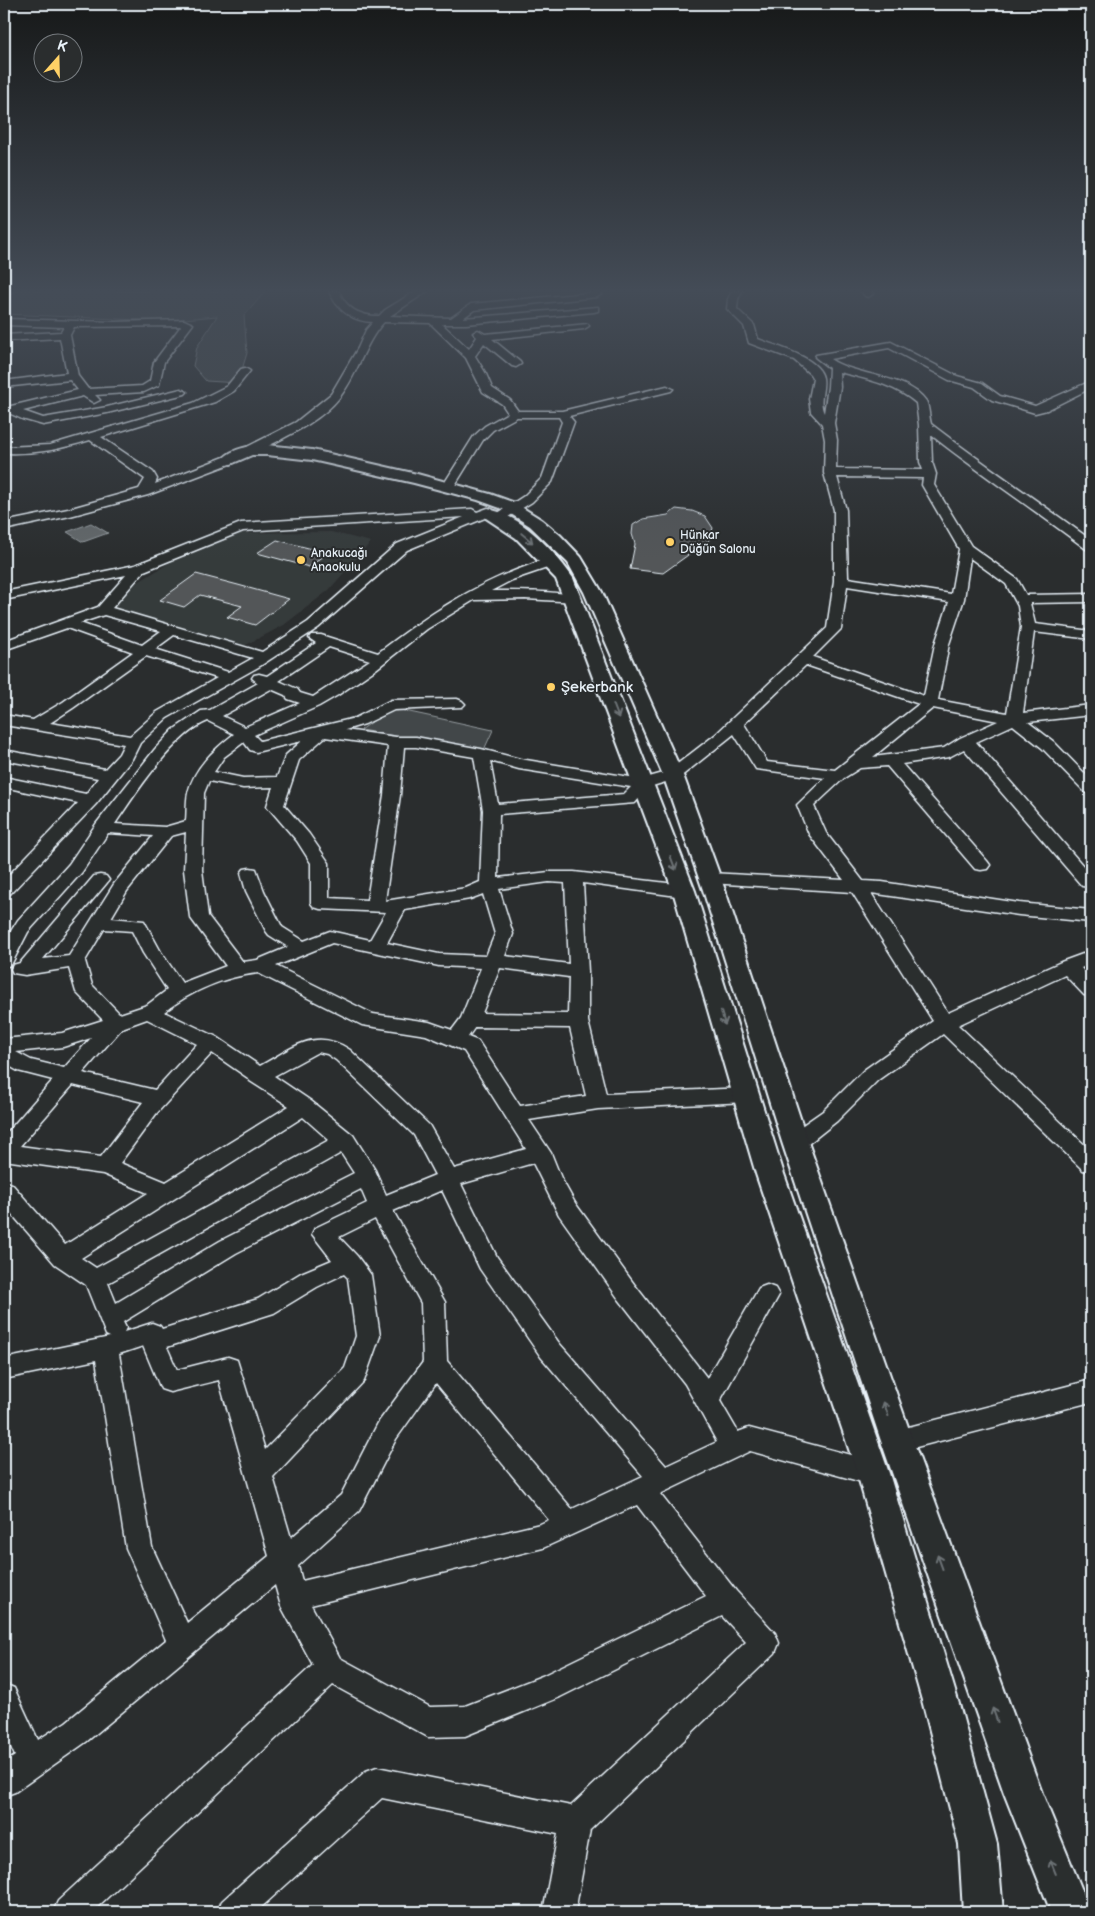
<svg xmlns="http://www.w3.org/2000/svg" width="1095" height="1916" font-family="'Balsamiq Sans',sans-serif">
	<style>
		.built { fill: #363a3b }
		.green { fill: #424648; stroke: #959ca0 }
		.water { fill: #63686b; stroke: #989fa3 }
		.building { fill: #535759; stroke: #e8f1f8 }
		.lines { fill: none; stroke-linecap: round; stroke-linejoin: round }
		.minor-casing { stroke: #e8f1f8; stroke-width: 3 }
		.major-casing { stroke: #e8f1f8; stroke-width: 4 }
		.minor { fill: #2a2d2e; fill-rule: evenodd }
		.major { fill: #2a2d2e; fill-rule: evenodd }
		.oneway { stroke: #6c7275 }
		.poi-dot { fill: #ffd166; stroke: #2a2d2e; stroke-width: 2 }
		.labels { text-anchor: middle; stroke-width: 4; stroke-linejoin: round; paint-order: stroke }
		.far-poi-label { font-size: 12px; fill: #e8f1f8; stroke: #2a2d2e; text-anchor: start }
		.poi-label { font-size: 15px; fill: #e8f1f8; stroke: #2a2d2e; text-anchor: start }
	</style>
	<rect width="100%" height="100%" fill="#2a2d2e"/>
	<filter id="ink" filterUnits="userSpaceOnUse"><feTurbulence type="fractalNoise" baseFrequency=".02" numOctaves="2"/><feDisplacementMap in="SourceGraphic" scale="10" xChannelSelector="R" yChannelSelector="G"/><feConvolveMatrix kernelMatrix="1 2 1 2 8 2 1 2 1" color-interpolation-filters="sRGB"/></filter>
	<g filter="url(#ink)">
		<path class="built" d="M331,532L371,542L329,590L284,625L244,646L106,606L135,584L184,554L236,533Z"/>
		<path class="green" d="M4,291H266L244,316L247,353L238,383L206,381L193,366L197,347L217,316L162,321L4,314Z
			M391,708L493,730L483,752L361,730Z"/>
		<path class="water" d="M91,523L108,533L83,542L67,532Z"/>
		<path class="building" d="M676,509L692,511L705,516L713,528L709,540L663,573L630,569L635,544L632,534L633,525L643,519L668,515Z
			M277,540L328,553L309,567L257,553Z
			M196,574L238,585L289,599L255,625L227,617L242,606L200,595L184,607L160,600Z"/>
		<g class="lines">
			<defs>
				<path id="minor" d="M4,291H13L4,297Z
					M329,291H339C346,309 360,316 379,316L385,310L416,291H428L390,316L451,318L471,304L600,292L602,294L597,297L474,310L463,318L598,307V311L594,312L466,324H442L469,349L477,337L473,333L478,330L485,334L588,324L589,326L584,329L492,339L520,362L521,364L516,367L512,366L484,343L475,356L486,374L492,388L510,400L518,411H562L667,386L673,389L671,391L569,416L574,422L552,482L532,502L500,522L494,518L495,515L524,496L542,478L562,422L559,417H517L493,430L483,440L452,490H444L442,487L474,436L485,426L508,413L502,404L483,392L466,358L430,323L384,322C364,343 358,375 339,398C318,424 282,438 253,454H245L243,451L245,448L296,422L331,394L358,348L366,330L373,322C353,322 337,310 329,291Z
					M732,291H742L738,299L737,309L754,325L758,339C775,346 819,357 823,378C825,390 818,401 824,413L828,387L829,368L815,357L816,355L891,342L957,376L982,383L1000,396L1035,406L1091,381V388L1047,410L1035,413L992,400L974,387L949,380L889,348L830,359C853,376 909,375 926,401C929,406 929,417 931,424C983,464 1038,501 1091,540V550L1086,549C1035,510 982,475 931,435L932,462L936,474L934,485L971,546L1017,579L1026,595L1091,594V602L1030,603L1035,624L1091,631V639L1034,632L1023,713L1091,705V715L1028,722L1054,742L1091,780V794L1085,792L1042,748L1013,725L976,742L1091,875V887L1082,886L964,749L949,757L902,764L987,861L990,865L987,869L981,870L975,869L887,766L860,768L844,778L814,806L826,833L863,881L882,882L1019,903L1091,910V922L1019,915L871,893L948,1013L1061,962L1091,951V964L1081,968L1091,979V996L1084,995L1065,975L958,1025L1091,1151V1172L1083,1170L943,1034L878,1080L837,1121L803,1148L795,1150L787,1148L784,1142L787,1136L823,1111L864,1070L933,1021L852,892L710,883L704,882L701,878L704,874L710,873L844,880L809,834L797,805L825,778L756,769L734,734L679,778L649,787L635,803L499,814L498,878L549,872H574L684,885L690,887L693,891L690,895L684,897L583,883L588,972V1021L606,1094L747,1088L754,1090L757,1095L754,1100L747,1102L598,1109L529,1120L551,1153L561,1178L575,1203L634,1284L707,1378L759,1288L767,1285L775,1288L779,1295L720,1401L738,1432L749,1428L873,1461L882,1465L886,1473L882,1481L873,1485L750,1451L660,1494L736,1591L775,1633L779,1643L775,1653L590,1830L575,1912H543L558,1834L382,1798L256,1912H217L222,1901L366,1771L377,1767L571,1806L746,1642L722,1616L560,1697L465,1736L428,1737L333,1685L92,1912H53L58,1901L313,1665L281,1606L275,1585L86,1742L15,1792L4,1796V1763L15,1756L4,1731V1684L14,1688L38,1740L66,1722L166,1640L126,1548L96,1360L4,1379V1359L110,1337L106,1335L86,1285L55,1264L4,1205V1182L12,1184L65,1245L148,1193L103,1174L4,1160V1136L53,1080L18,1071L4,1063V1039L62,1033L103,1020L76,992L69,968L25,975L13,973L11,969L13,965L20,963L94,876L100,875L106,876L109,880L106,884L43,959L69,956L114,884L153,836L108,833L82,872L28,932L11,965L4,967V942L18,920L69,864L96,824L155,749L173,730L201,711L210,710L258,683L252,678L254,675L259,674L267,676L316,643L309,638L311,635H321L378,653C425,617 474,584 530,565C538,562 547,557 556,559L558,562L556,565L512,580L491,591C505,591 573,590 580,599L578,602L525,599L474,600L427,629L376,669L338,695L319,706L254,735L260,741L355,718L391,700L457,699L462,701L465,704L462,707L394,710L365,724L345,730L396,737H416L481,749L520,759L642,779L667,772L715,735L827,628L834,581V510L824,473L825,440L822,424L811,412L809,399L813,379L810,374L794,360L749,343L744,326L727,309L728,299ZM839,372C866,379 894,384 916,403L919,425L920,462L923,470L836,469L837,440L834,423L840,387ZM837,477L923,478L922,485L959,549L951,594L848,578L846,510ZM970,558L1006,584L1018,606L1021,627L1007,713L938,700L949,644L964,599ZM847,586L949,602L935,644L924,696L813,657L841,629ZM329,647L370,660L313,697L300,693L297,689L279,681ZM806,665L919,704L835,770L767,762L744,724ZM271,689L285,695L288,699L300,703L245,727L222,716ZM933,708L998,721L960,738L944,748L873,757ZM208,721L234,734C215,749 194,767 188,793C186,802 187,812 186,821L165,827L115,824C135,794 174,734 208,721ZM325,737L388,746L384,795L367,900L329,898V863L309,834L284,805L299,760ZM302,741L286,755L277,777L243,778L214,772L224,757L244,742L250,750L256,752ZM404,747H416L474,757L483,810L480,882L466,888L385,901L400,795ZM490,761L519,769L631,787L624,794L498,804ZM209,781L243,788L273,787L267,806L297,841L311,863V903L314,907L320,909L386,912L370,940L330,931L304,941L282,927L264,891L256,869L250,868L244,869L241,873L246,891L266,931L269,935L288,947L257,960L243,962L208,916L202,870L204,793ZM186,832L184,870L190,917L226,966L182,983L161,952L144,921L111,918L127,891L171,836ZM549,882L565,883L569,964L505,956L513,934L499,889ZM483,894L495,934L486,956L439,954L387,943L405,910L470,899ZM104,929L132,931L143,953L167,990L147,1005L120,1014L92,985L85,961ZM332,943L439,966L481,968L461,1018L452,1030L429,1022L373,1014L276,966ZM500,968L569,977L568,1014L482,1013ZM258,973L362,1025L426,1035L464,1051L526,1149L454,1169L429,1125L350,1050C315,1026 292,1049 260,1066L217,1037L164,1012C191,991 224,977 258,973ZM147,1019L197,1044L155,1090L83,1073L122,1028ZM475,1027L570,1028L586,1096L520,1106L478,1041L468,1037ZM91,1038L64,1068L31,1060L16,1052L63,1047ZM318,1052L327,1054L336,1060L414,1135L435,1175L386,1195L375,1170L353,1135L311,1101L274,1076ZM212,1053L248,1078L250,1081L289,1106L166,1182L120,1163L156,1114ZM73,1085L143,1102L101,1157L20,1146ZM303,1117L329,1140L96,1268L81,1258ZM341,1153L354,1173L220,1241L116,1303L108,1283ZM533,1163L559,1215L618,1298L685,1384L717,1442L666,1466L559,1343L497,1257L461,1184ZM361,1189L367,1203L315,1228L312,1234L332,1260L301,1273L258,1299L162,1329L160,1326L152,1323L124,1332L126,1328L123,1322L236,1253ZM442,1190L480,1269L541,1357L643,1476L572,1509L447,1361L445,1302L393,1211ZM375,1219L421,1303L423,1362L378,1423L341,1495L291,1538L273,1477L364,1381L380,1336L371,1275L357,1256L339,1237ZM344,1274L348,1278L356,1336L345,1368L265,1450L237,1360L228,1357L177,1370L167,1347L274,1313L317,1287ZM143,1346L161,1389L170,1392L219,1380L269,1556L187,1623L152,1547L119,1354ZM436,1383L549,1520L540,1524L302,1581L298,1566L359,1511L396,1439ZM637,1505L706,1596L542,1676L465,1706L430,1707L340,1658L311,1605L543,1548Z
					M861,291H871L873,294L868,297L865,296Z
					M4,319L115,322L184,320L193,324L164,362L159,385L144,392L95,395L100,400L94,403L83,396L23,411L43,418L107,407L181,389L187,392L185,394L107,413L43,425L22,419L11,414L4,415V409L7,407L78,390L70,380L4,387V381L67,373L60,338L4,341V335L61,332L64,327L4,325ZM181,326L154,362L150,381L142,386L88,389L78,376L70,335L74,327Z
					M245,368L250,371L234,391L215,402L101,437L153,472L157,479L155,484L227,456H235L237,459L235,462L148,495L70,516L4,530V522L68,509L139,489L145,479L90,440C57,450 38,454 4,453V447L50,445L193,403L227,386L241,369Z
					M488,508L492,509L494,512L492,515L407,550L318,628L260,666L167,718L140,743L132,759L96,804L10,894L4,895V880L78,803L4,787V777L86,794L98,778L4,760V750L105,769L119,754L124,744L4,725V715L33,720L63,702L133,652L67,628L4,650V641L98,607L126,575L4,600V592L135,565L241,523L472,509L477,512ZM464,517L397,544L308,622L262,652L112,608L144,571L243,531ZM104,615L161,631L142,645L80,623ZM174,635L253,658L228,672L155,649ZM146,656L217,678L157,712L130,736L50,723L73,708Z
					M1091,1380V1402L897,1452L888,1449L884,1441L888,1433L897,1430Z"/>
				<path id="major" d="M267,445L312,450L417,474L490,494L515,503L542,520L560,535L581,557L602,592L683,775L725,890L808,1142L913,1441L1042,1793L1091,1912H1051L1004,1793L881,1441L782,1142L703,890L663,775L584,592L568,563L530,526L503,509L478,500L414,483L312,460L267,455H252L231,464L226,462L223,459C233,447 253,446 267,445Z
					M492,510C524,518 555,552 573,578L695,891L784,1174L889,1473L959,1704L997,1844L1003,1912H963L959,1844L923,1704L857,1473L756,1174L673,891L556,579L516,538L486,518L484,515L486,512Z"/>
			</defs>
			<use href="#minor" class="minor-casing"/>
			<use href="#major" class="major-casing"/>
			<use href="#minor" class="minor"/>
			<use href="#major" class="major"/>
		</g>
		<defs><path id="oneway-shaft" d="M-6 0H5M1.5-3L5.5 0L1.5 3" fill="none" stroke-width="1.6" stroke-linecap="round" stroke-linejoin="round" transform="scale(1.25)"/></defs>
		<g class="oneway">
			<use href="#oneway-shaft" transform="translate(527 538) rotate(40)"/>
			<use href="#oneway-shaft" transform="translate(616 711) rotate(69)"/>
			<use href="#oneway-shaft" transform="translate(673 863) rotate(69)"/>
			<use href="#oneway-shaft" transform="translate(723 1018) rotate(73)"/>
			<use href="#oneway-shaft" transform="translate(886 1409) rotate(-109)"/>
			<use href="#oneway-shaft" transform="translate(940 1562) rotate(-110)"/>
			<use href="#oneway-shaft" transform="translate(995 1715) rotate(-110)"/>
			<use href="#oneway-shaft" transform="translate(1053 1867) rotate(-112)"/>
		</g>
	</g>
	<linearGradient id="sky" x2="0" y2="1"><stop stop-color="#171919"/><stop offset="0.52" stop-color="#444c57"/><stop offset="1" stop-color="#444c57" stop-opacity="0"/></linearGradient>
	<rect width="1095" height="559" fill="url(#sky)"/>
	<g class="poi-dot">
		<circle cx="670" cy="542" r="5"/>
		<circle cx="301" cy="560" r="5"/>
		<circle cx="551" cy="687" r="5"/>
	</g>
	<g class="labels">
		<g class="far-poi-label">
			<text x="680" y="539">Hünkar<tspan x="680" dy="14">Düğün Salonu</tspan></text>
			<text x="311" y="557">Anakucağı<tspan x="311" dy="14">Anaokulu</tspan></text>
		</g>
		<g class="poi-label">
			<text x="561" y="692">Şekerbank</text>
		</g>
	</g>
	<rect width="1095" height="1916" fill="none" stroke="#2a2d2e" stroke-width="20"/>
	<rect x="10" y="10" width="1075" height="1896" fill="none" stroke="#e8f1f8" stroke-width="2" filter="url(#ink)"/>
	<g transform="translate(58 58) rotate(20)"><circle r="24" fill="#2a2d2e" stroke="#767b7f"/>
	<path d="M0-4L9 19L0 12L-9 19Z" fill="#ffd166"/>
	<text y="-8" font-size="14" font-weight="bold" text-anchor="middle" fill="#e8f1f8">K</text>
	</g>
</svg>
